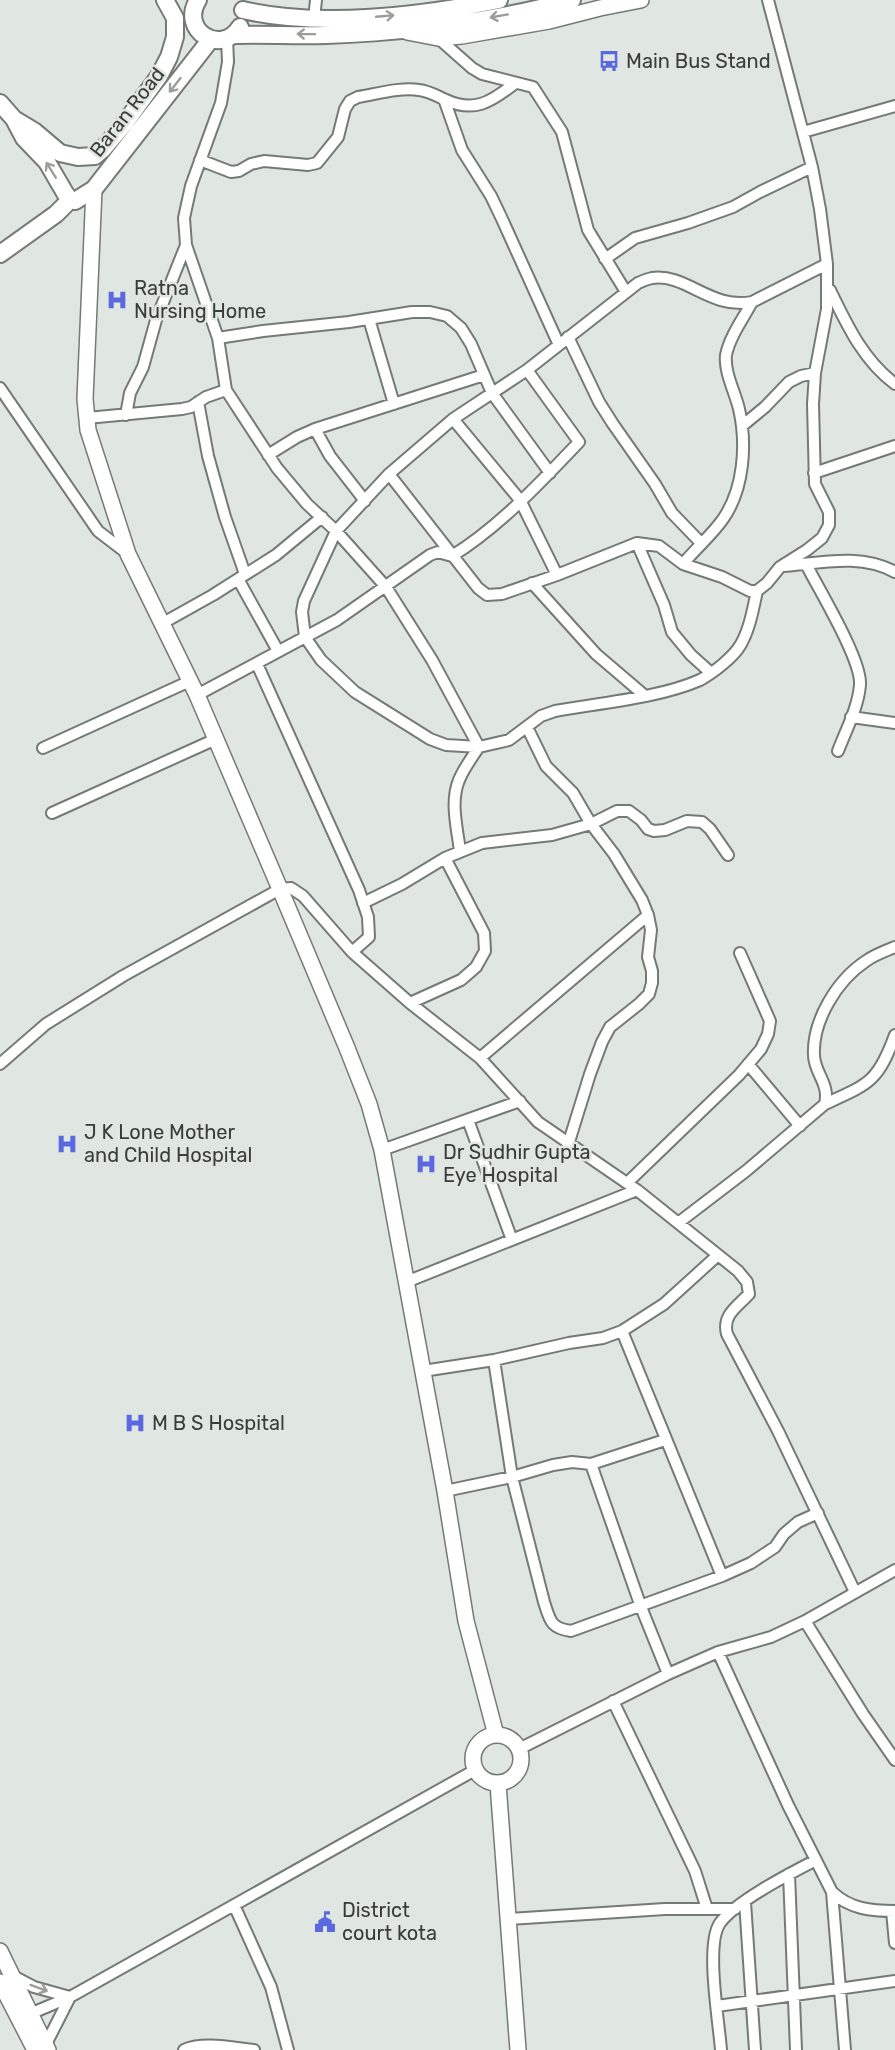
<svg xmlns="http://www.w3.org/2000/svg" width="895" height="2050" font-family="Rubik,sans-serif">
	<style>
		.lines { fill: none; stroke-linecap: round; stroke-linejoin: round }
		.street-casing { stroke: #747a75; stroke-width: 14 }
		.secondary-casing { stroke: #747a75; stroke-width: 18 }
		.primary-casing { stroke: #747a75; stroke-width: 20 }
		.street { stroke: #fff; stroke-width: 10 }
		.secondary { stroke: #fff; stroke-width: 15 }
		.primary { stroke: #fff; stroke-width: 16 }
		.oneway { stroke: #9c9e9c }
		.labels { text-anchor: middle; stroke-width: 5; stroke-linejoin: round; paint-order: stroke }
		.poi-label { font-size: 20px; fill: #393c3a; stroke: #e0e7e2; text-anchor: start }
		.street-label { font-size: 20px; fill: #393c3a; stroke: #e0e7e2 }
	</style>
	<rect width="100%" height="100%" fill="#e0e7e2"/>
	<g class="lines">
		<defs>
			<path id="street" d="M314,19L316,0
				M227,38L228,62L221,103L191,186L184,218L186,245L218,338L226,390L277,468L307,504L336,531L386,587L432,660L479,747C472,757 464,768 459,780C450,802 457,827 460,851
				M438,38L472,68L482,74L533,87L562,132L588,230L626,292
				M444,99L462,150L491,196L502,219L559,345
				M803,132L895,106
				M200,160L231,172L239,171L251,164L264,161L308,165L317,163L338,137L345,109L350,101L358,97C377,94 400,87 419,90C429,91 437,96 446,100C474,113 491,102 514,84
				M605,259L635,238L688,223L733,207L760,192L812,167
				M830,290C847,325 863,360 895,384
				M369,319L394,404
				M568,337L599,402L613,424L655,484L672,513L701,543
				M218,338L263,331L349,322L412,312H430L447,316L461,328L471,344L492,393L550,473
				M0,388L98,531L128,554
				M198,402L208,456L225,517L245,574
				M126,415L130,393L143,367L156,320L186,245
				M87,418L182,409L191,407L206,397L226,390
				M453,419L520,500L557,575L637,543L659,546L683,564L722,577L750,591H757L767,583L780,567L807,550L822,538L829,525V512L815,484L813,404L815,373L827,309V264L820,209L812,167L768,0
				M742,426L765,407L789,382L801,376L815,373
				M315,429L330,456L365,501
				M268,455L297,437L315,429L484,375
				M814,473L895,446
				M389,474L478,588L487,595L502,594L557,575
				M637,543L664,605L672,632L691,655L711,673
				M683,564C695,549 712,535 723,519C744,489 747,444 739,409C735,392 724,372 726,355C730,336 743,319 752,302
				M806,564C819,590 862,660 860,685C858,708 846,730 838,751
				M783,566C821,563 860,553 895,572
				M238,579L278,651
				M532,583L596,654L644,695
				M757,591C753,609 750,628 741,644C734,657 713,673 700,680C659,698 600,703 555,711L541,716L509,740L479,747L463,746L446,745L430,739L355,692L321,660L305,637L302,612L304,601L336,531L389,474L453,419L527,370L638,283C642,281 647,279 652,278C686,273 711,310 752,302L827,264
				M163,623L213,595L276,555L322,517
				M257,664L359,890L368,917L369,937L352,952
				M197,695L337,620L430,555L438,552L452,556C499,527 541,482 579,442L527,370
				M851,717L895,723
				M527,727L546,766L573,793L591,824L614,854L642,900L648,915L651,930L648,957L652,971V983L649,994L639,1004L610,1027L602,1042L590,1074L568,1145
				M43,748L190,681
				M52,813L216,739
				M363,903L402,884L445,858L482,843L552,835L591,824L617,811H629L641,820L648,829L654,831L665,830L687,821L702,822L710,829L728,855
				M410,1003L461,980L476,967L485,951L484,933L445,858
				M480,1058L648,915
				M0,1064L46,1024L123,976L280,889L291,888L303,896L352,952L410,1003L480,1058L538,1122L637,1190L738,1271L747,1282L749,1294C737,1307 722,1315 727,1334L778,1431L855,1592
				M748,1064L800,1126
				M825,1104C869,1084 878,1082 895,1035
				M468,1120L512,1240
				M382,1150L520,1101
				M627,1183L739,1075L761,1049L768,1034L770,1021L740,953
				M678,1223L746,1171L825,1104C830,1084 815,1074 814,1056C812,1021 837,980 866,961C874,955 885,951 895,947
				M406,1282L637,1190
				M622,1331L722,1576
				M494,1360L512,1477L544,1602C550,1620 550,1628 571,1631L722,1576L751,1563L775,1547L784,1534L798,1522L818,1513
				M423,1371L494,1360L569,1343L603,1338L622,1331L664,1304L718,1255
				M591,1464L641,1607L668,1674
				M445,1491L512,1477L553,1465L572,1462L591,1464L665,1440
				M805,1621L863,1714L895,1760
				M718,1652L788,1805L832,1892C850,1909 871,1911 895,1911
				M613,1701L695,1871L707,1909
				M519,1749L668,1674L718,1652L771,1637L805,1621L895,1570
				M789,1874L796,2050
				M832,1892L845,2050
				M745,1902L755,2050
				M234,1905L271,1987L288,2050
				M892,1911L895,1943
				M509,1919L665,1909H735
				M11,1975L34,1987L70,1997L46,2044
				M717,2006L895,1981
				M25,2016L70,1997L475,1770
				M184,2050C202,2041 234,2048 254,2050
				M721,2050C719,2022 705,1944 720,1923C736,1901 791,1873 816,1860"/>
			<path id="secondary" d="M407,32L438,38L462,36L549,21L600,8L641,0
				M94,189L85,399L88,430L128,554L197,695L280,889L347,1048L369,1104L382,1150L445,1491L466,1621L496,1735
				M473 1759a24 24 0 1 1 48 0a24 24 0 1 1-48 0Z
				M498,1784L518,2050
				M0,1951L48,2050
				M0,1982L35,2050"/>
			<path id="primary" d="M198,0C179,30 221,57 240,27
				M243,10C320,28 421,16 499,0
				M234,35C265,34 295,36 326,35C408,32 492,22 572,0
				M0,103L14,119L24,138L47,162L65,193L70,200L75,201L94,189L211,39
				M14,119L34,131L60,153L78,157L95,156L103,149L125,123L159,76L169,57L175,37V18L165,0
				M0,254L56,214L70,200"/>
		</defs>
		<use href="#street" class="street-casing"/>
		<use href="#secondary" class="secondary-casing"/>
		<use href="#primary" class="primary-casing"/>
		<use href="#street" class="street"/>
		<use href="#secondary" class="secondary"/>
		<use href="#primary" class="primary"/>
	</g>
	<defs><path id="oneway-shaft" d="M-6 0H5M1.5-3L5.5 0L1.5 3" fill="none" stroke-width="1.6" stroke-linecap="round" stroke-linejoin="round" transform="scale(1.5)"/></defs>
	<g class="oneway">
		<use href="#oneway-shaft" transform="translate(385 16) rotate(-5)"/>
		<use href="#oneway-shaft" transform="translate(499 16) rotate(170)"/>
		<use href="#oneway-shaft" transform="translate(306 34) rotate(-179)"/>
		<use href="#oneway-shaft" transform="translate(175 85) rotate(128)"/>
		<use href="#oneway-shaft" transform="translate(51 170) rotate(-122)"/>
		<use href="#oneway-shaft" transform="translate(39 1988) rotate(20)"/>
	</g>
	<defs>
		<symbol id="bus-bare" viewBox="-9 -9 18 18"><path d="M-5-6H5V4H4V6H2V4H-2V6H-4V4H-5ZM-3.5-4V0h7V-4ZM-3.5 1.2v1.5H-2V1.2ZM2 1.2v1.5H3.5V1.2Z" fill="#5c68e0" stroke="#e0e7e2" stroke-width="2.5" paint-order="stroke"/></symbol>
		<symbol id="hospital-bare" viewBox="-9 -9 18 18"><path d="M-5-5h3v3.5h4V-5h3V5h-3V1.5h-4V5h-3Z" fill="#5c68e0" stroke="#e0e7e2" stroke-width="2.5" paint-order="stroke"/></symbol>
		<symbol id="civic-bare" viewBox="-9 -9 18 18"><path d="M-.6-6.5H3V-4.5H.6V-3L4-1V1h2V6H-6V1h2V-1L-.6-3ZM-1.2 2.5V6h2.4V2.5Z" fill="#5c68e0" stroke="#e0e7e2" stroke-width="2.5" paint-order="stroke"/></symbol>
	</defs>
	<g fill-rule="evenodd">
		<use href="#bus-bare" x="594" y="46" width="30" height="30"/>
		<use href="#hospital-bare" x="102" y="285" width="30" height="30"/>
		<use href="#hospital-bare" x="52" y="1129" width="30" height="30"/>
		<use href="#hospital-bare" x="411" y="1149" width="30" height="30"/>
		<use href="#hospital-bare" x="120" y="1408" width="30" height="30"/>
		<use href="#civic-bare" x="310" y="1907" width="30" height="30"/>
	</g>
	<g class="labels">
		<g class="poi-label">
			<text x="626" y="68">Main Bus Stand</text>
			<text x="134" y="295">Ratna<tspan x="134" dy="23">Nursing Home</tspan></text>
			<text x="84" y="1139">J K Lone Mother<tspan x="84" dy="23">and Child Hospital</tspan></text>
			<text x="443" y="1159">Dr Sudhir Gupta<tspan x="443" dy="23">Eye Hospital</tspan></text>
			<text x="152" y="1430">M B S Hospital</text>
			<text x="342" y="1917">District<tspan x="342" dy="23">court kota</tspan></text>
		</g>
		<g class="street-label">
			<text transform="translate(127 112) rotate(-52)" y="7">Baran Road</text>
		</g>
	</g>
</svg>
